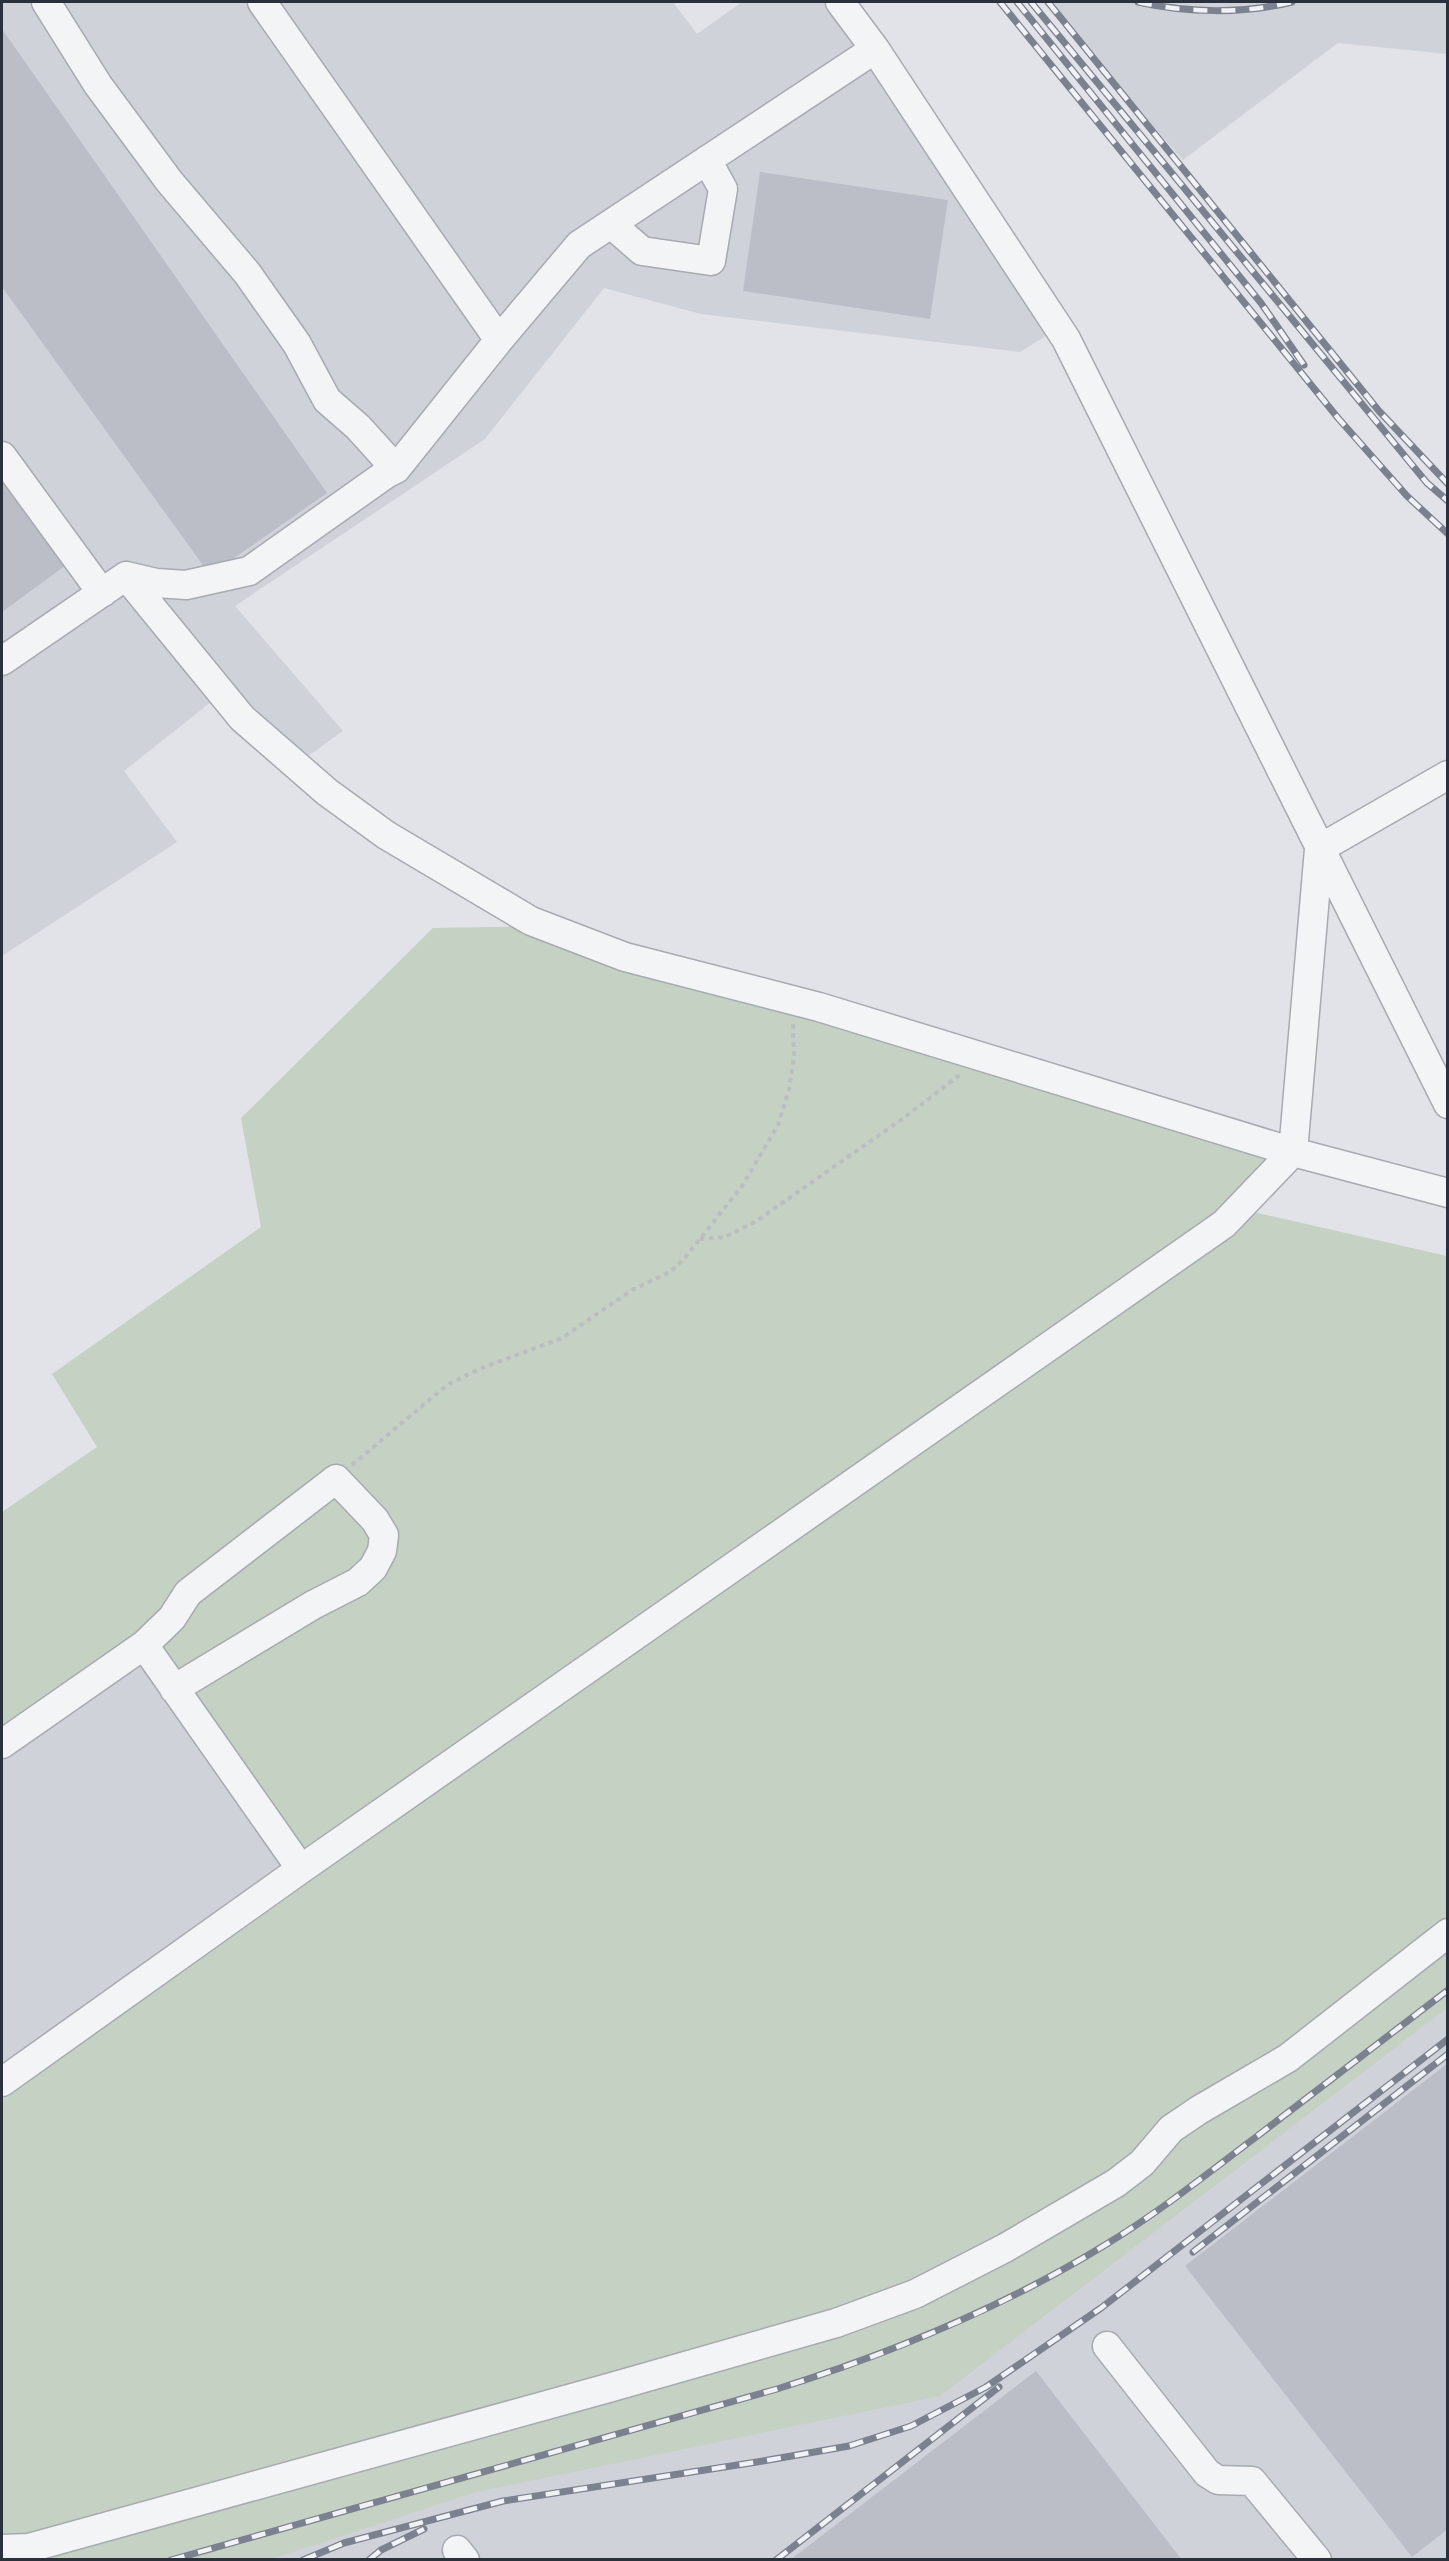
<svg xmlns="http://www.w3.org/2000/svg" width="1449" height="2561" font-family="'Open Sans',sans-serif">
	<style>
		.built { fill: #cfd2d9 }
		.green { fill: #c5d1c3 }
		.building { fill: #bbbec7 }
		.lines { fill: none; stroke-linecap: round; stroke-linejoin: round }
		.minor-casing { stroke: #a7aab1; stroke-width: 31 }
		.path { stroke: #bbbdc2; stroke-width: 4; stroke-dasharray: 4.5 4.5; stroke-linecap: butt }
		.minor { stroke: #f3f4f6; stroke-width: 28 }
		.rail-casing { stroke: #7c818f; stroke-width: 7 }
		.rail { stroke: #f0f2f5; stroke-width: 4.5; stroke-dasharray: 14; stroke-linecap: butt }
	</style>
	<rect width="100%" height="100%" fill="#e1e3e8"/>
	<path class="built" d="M2,2H673L697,34L742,2H832L1057,329L1020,352L701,314L604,288L485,439L235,606L343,731L283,774L211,702L124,771L177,842L2,956Z
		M1043,2H1447V54L1338,43L1183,160Z
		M140,1664L300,1889L2,2100V1758Z
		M1447,1953V2559L58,2560Z"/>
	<path class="green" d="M553,926L1304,1155L1245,1210L1447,1256V2008L940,2396L476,2492L272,2559H2V2100L300,1889L140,1665L2,1758V1512L97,1447L52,1374L261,1227L241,1118L433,928Z"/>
	<path class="building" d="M2,29L327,493L210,575L2,287Z
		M760,172L948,200L930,319L743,291Z
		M2,471L69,563L2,612Z
		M1448,2063V2529L1412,2557L1185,2266Z
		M1036,2371L1182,2560H790Z"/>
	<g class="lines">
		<defs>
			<path id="minor" d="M46,2L98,85L169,181L247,273L297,344L327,400L358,427L396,469
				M262,2L499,340
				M840,2L875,49L1066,339L1448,1104
				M611,224L642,251L711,261L723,189L707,160
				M2,456L102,593
				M126,576L242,718L327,792L386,835L531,921L625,957L819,1007L1293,1152L1448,1193
				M2,661L126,576L156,583L186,585L249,571L386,474L396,469L499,340L579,245L875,49
				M144,1645L172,1618L188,1593L336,1479L375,1520L384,1535L382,1551L373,1568L358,1582L313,1605L174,1689
				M2,1744L144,1645L301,1869
				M2,2082L301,1869L1224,1224L1293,1152L1319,849L1448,775
				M1107,2346L1207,2473L1218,2480L1252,2481L1317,2560
				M2,2549L29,2548L612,2387L836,2323L915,2294L1005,2248L1116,2183L1142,2163L1171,2129L1199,2110L1288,2058L1448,1933
				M457,2550L465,2560"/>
		</defs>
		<use href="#minor" class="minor-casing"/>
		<path class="path" d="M700,1239L725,1237L755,1222L905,1117L961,1074
			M352,1465L447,1385L477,1370L562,1338L632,1290L670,1272L684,1259L742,1186L778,1125L789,1089L794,1058L793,1024"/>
		<use href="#minor" class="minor"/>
		<defs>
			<path id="rail" d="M1000,2L1338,418L1407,496L1448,534
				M1017,2L1261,303L1304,365
				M1031,2L1427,483L1448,501
				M1048,2L1379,411L1448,484
				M1138,2C1188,13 1243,14 1292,2
				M1193,2252L1448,2054
				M171,2560L777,2389C892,2353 1002,2308 1105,2245C1158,2213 1207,2174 1256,2137C1320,2088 1384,2039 1448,1990
				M303,2560L344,2543L503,2501L757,2462L849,2446L911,2426L986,2387L1101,2308L1448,2039
				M369,2560L381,2550L424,2529
				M776,2560L999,2387"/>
		</defs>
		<use href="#rail" class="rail-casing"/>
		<use href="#rail" class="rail"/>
	</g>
	<rect width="1449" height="2561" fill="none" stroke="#2b303d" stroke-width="6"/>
</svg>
